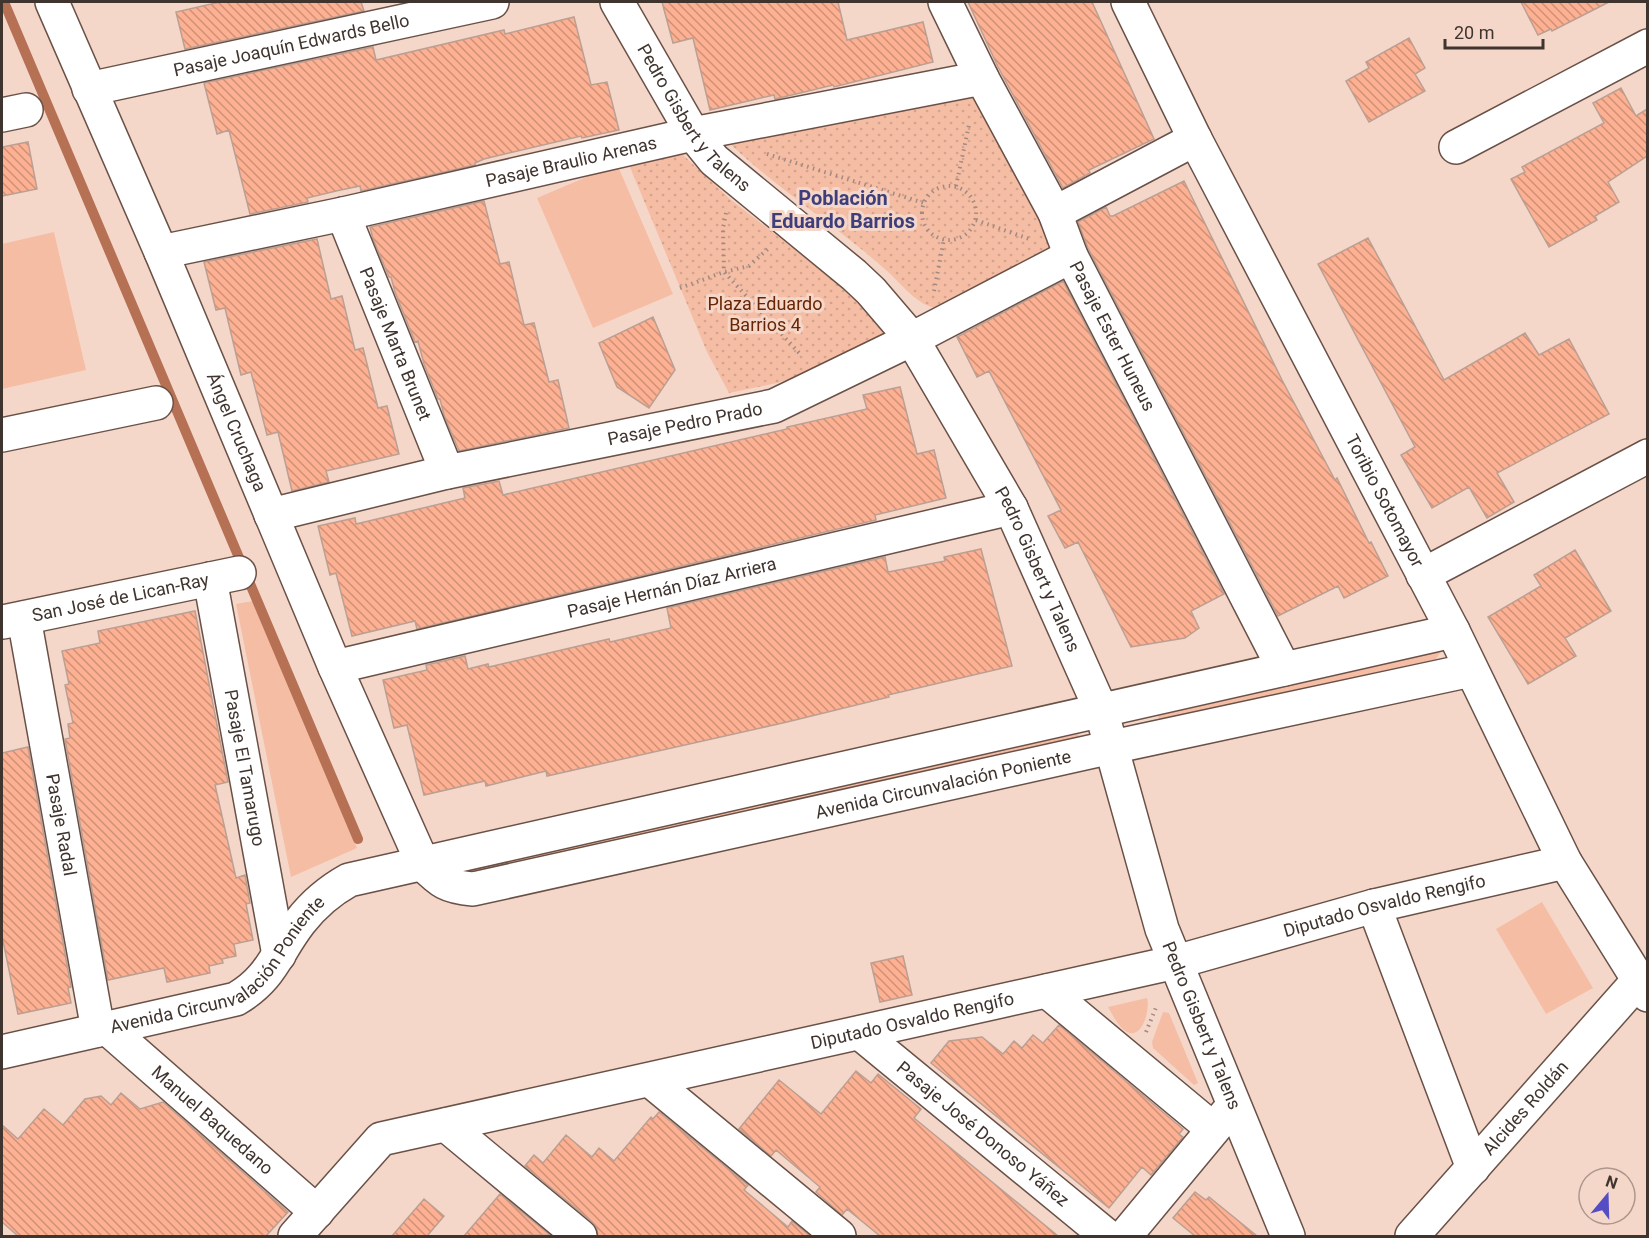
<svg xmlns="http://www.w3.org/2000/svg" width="1649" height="1238" font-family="Roboto,sans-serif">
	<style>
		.green { fill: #f6bda5 }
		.park { fill: url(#park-dots) }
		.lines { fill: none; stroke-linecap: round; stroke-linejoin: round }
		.stream { stroke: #b67053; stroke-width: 10 }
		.building { fill: url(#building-back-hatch); stroke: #bb9f93; stroke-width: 1.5 }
		.minor-casing { stroke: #6a5147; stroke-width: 36 }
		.path { stroke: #a08a81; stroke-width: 4; stroke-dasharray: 1.5 4.5; stroke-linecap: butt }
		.minor { stroke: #fff; stroke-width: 33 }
		.labels { text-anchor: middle; stroke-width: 6; stroke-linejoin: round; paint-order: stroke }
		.street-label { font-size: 18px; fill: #40342f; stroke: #f5d7ca }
		.park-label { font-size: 18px; fill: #672503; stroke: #f5d7ca }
		.neighbourhood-label { font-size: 20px; font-weight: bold; fill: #3d3e7a; stroke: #f5d7ca }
	</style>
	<defs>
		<pattern id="park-dots" width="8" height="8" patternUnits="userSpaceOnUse" patternTransform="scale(1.5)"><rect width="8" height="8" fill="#f6bda5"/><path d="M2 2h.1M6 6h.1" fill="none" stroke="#d4a38e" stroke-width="1.8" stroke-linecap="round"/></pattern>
		<pattern id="building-back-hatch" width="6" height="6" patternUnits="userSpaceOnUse" patternTransform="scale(1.5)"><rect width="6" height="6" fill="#fdb192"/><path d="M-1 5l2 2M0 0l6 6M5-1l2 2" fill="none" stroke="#ce9178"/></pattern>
	</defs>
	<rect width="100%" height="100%" fill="#f5d7ca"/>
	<path class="green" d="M617,164L673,294L593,328L537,198Z
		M54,232L86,370L2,389V244Z
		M253,601L357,848L291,877L236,604Z
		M1434,649L1440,653L1436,659L1162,720L1158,718L1159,713Z
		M1076,733L1080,736L1078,741L461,877L458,870Z
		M1542,902L1593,988L1546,1014L1496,929Z
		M1147,998C1150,1007 1144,1036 1130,1033C1120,1031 1113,1015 1108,1007Z
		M1163,1012L1169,1013L1198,1083L1194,1085L1153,1048L1152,1042Z"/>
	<path class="park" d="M976,95L1049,240L1051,247L1046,251L938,308C918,307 902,284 887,271C836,225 777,189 727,141Z
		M676,153L682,154L730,199L865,304L885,330L882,336L806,374L777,383L729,393L707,352L627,160Z"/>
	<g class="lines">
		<path class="stream" d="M4,2L358,839"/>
	</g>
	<path class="building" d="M220,2H361L364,11L185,49L176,12Z
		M662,2H838L847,40L923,22L933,62L834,87L833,85L775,99L774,95L710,110L693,38L673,43Z
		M968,2H1092L1154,139L1089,170L1090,173L1063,188L998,67Z
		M1521,2H1609L1552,31L1551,29L1538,35Z
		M574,17L591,85L607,82L619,130L582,138L581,136L484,159L475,163V165L361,191L360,186L336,191L307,198L308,202L250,214L229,130L217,134L204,83L373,47L376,60L504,30L505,34Z
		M1409,38L1425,68L1415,74L1425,91L1369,122L1346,81L1369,68L1366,62Z
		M1621,88L1636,116L1647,109V156L1608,182L1619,202L1595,216L1597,220L1549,247L1511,179L1525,172L1522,167L1604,123L1593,103Z
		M28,142L37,189L2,196V147Z
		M1184,181L1282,380L1335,480L1337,478L1369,543L1371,542L1388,576L1344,598L1338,586L1278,616L1088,248L1078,222L1106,207L1110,216H1113Z
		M484,201L500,264L509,262L524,325L534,323L549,382L558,380L569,428L459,451L444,415L440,399H438L424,364L418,341L415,342L395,292L391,277H389L373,239L370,227Z
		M1368,238L1444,380L1525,333L1539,355L1569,339L1609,414L1497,473L1514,502L1487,518L1469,487L1432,508L1401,455L1415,447L1318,264Z
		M317,239L331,299L342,296L355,350L363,348L378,408L387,406L399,454L326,471L329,482L292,491L278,432L267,435L251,372L241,375L225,308L216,310L204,262Z
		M1063,281L1224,594L1191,611L1199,628L1185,638L1131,647L1078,542L1065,548L1048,516L1061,510L989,371L977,377L957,337Z
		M653,317L675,370L649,408L617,387L599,343Z
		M900,387L917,454L934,450L946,498L875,515L876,520L417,629L415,621L352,636L336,573L330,575L318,526L355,518L356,524L465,498L463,488L499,481L503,495L787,429V427L867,409L863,395Z
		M981,549L1012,666L888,695L889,697L787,722L547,776L546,771L486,786L485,781L424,795L407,725L394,728L383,680L427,670L426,665L465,656L468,669L488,664L489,667L609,639L610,642L671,628L667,608L885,557L888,572L945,561L944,557Z
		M1575,550L1611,611L1565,638L1576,656L1528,684L1488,617L1541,586L1534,575Z
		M195,611L228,782L215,785L236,878L245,875L250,903L246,904L253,940L234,944L236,956L222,959L223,963L209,966L210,973L167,982L164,968L108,980L65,739L70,738L68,724L73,723L65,685L69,684L62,651L100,643L98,631Z
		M28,747L71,987L68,988L71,1003L18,1014L2,936V753Z
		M903,956L912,995L880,1002L871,963Z
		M1059,1025L1183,1129L1179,1134L1183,1137L1151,1175L1142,1167L1109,1208L931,1063L949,1041L982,1037L1003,1054L1014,1041L1022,1048L1033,1035L1043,1043Z
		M856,1071L871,1083L878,1074L921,1109L914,1118L1058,1236H880L847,1209L842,1215L816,1192L820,1187L776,1150L771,1156L739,1129L779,1080L821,1114Z
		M121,1093L140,1109L163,1102L288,1212L266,1236H18L2,1222V1125L18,1139L44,1109L63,1125L85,1099L101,1096L111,1105Z
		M659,1112L748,1185L744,1190L788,1227L792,1221L810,1236H598L597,1229L592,1222L525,1166L534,1155L543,1163L566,1135L592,1157L599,1148L614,1161L651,1117L653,1119Z
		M1195,1192L1206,1200L1209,1197L1257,1236H1195L1173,1218Z
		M500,1194L550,1235L464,1236Z
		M424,1199L444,1216L427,1236H392Z"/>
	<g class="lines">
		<defs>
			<g id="minor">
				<path id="s1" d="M52,2L161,252L335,667L423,864C441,882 447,887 473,889L1112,747L1471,670"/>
				<path id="s2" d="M617,2L693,134L714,160L854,275L871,291L912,339L1011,508L1101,710L1162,929L1288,1236"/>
				<path id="s3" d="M945,2L982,78L1055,213L1071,256L1284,669"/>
				<path id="s4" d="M1128,2L1195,139L1453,631L1565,862L1648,995"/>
				<path id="s5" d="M89,89L492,2"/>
				<path d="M2,115L26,110"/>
				<path d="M1456,147L1648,46"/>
				<path d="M1055,213L1195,139"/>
				<path id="s6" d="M343,214L447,472"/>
				<path id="s7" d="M161,252L343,214L693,134L982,78"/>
				<path d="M2,435L156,403"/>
				<path id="s8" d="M271,515L447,472L774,406L912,339L1071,256"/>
				<path d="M1423,575L1648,456"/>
				<path id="s9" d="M210,579L279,955"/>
				<path id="s10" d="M24,618L98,1030"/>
				<path id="s11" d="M3,622L239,573"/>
				<path id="s12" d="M335,667L1011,508"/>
				<path d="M1374,906L1473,1168"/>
				<path d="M1047,991L1213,1129"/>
				<path id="s13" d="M107,1028L317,1212"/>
				<path id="s14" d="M860,1033L1107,1236"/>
				<path id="s15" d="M2,1052L236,999C272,978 276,953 300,922C313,905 331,890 349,880L1453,631"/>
				<path d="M650,1080L839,1236"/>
				<path d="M446,1125L580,1236"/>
				<path id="s16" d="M295,1236L381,1139L1176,962L1374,906L1565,862"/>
				<path d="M1125,1236L1227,1113"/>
				<path id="s17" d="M1412,1236L1639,980"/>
			</g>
		</defs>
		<use href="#minor" class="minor-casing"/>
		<path class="path" d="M767,154L924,203
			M922 213a27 27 0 1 1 54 0a27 27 0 1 1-54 0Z
			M956,186L969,125
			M726,213L723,228L724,272L801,355
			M976,220L1029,239
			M680,288L724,272L749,266L770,247
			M934,291L944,239
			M1146,1032L1157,1005"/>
		<use href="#minor" class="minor"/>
	</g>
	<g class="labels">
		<g class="street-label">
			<text dy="6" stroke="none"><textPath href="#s5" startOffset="207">Pasaje Joaquín Edwards Bello</textPath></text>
			<text dy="6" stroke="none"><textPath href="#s2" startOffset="140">Pedro Gisbert y Talens</textPath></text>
			<text dy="6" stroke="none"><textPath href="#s7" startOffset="420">Pasaje Braulio Arenas</textPath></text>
			<text dy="6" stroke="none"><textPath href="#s3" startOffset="374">Pasaje Ester Huneus</textPath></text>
			<text dy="6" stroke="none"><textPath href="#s6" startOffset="140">Pasaje Marta Brunet</textPath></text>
			<text dy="6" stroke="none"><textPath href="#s8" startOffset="424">Pasaje Pedro Prado</textPath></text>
			<text dy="6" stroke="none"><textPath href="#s1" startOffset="468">Ángel Cruchaga</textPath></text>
			<text dy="6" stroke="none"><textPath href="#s4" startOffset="561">Toribio Sotomayor</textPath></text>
			<text dy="6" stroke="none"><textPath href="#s2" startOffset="716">Pedro Gisbert y Talens</textPath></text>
			<text dy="6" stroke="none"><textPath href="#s12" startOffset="346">Pasaje Hernán Díaz Arriera</textPath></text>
			<text dy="6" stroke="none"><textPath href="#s11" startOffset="120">San José de Lican-Ray</textPath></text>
			<text dy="6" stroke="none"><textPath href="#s9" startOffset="192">Pasaje El Tamarugo</textPath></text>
			<text dy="6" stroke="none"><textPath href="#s1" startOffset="1478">Avenida Circunvalación Poniente</textPath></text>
			<text dy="6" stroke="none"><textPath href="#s10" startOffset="210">Pasaje Radal</textPath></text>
			<text dy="6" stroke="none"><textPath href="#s16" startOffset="1160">Diputado Osvaldo Rengifo</textPath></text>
			<text dy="6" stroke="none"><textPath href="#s15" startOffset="242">Avenida Circunvalación Poniente</textPath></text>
			<text dy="6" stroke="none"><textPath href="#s16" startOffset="674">Diputado Osvaldo Rengifo</textPath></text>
			<text dy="6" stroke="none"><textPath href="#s2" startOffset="1202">Pedro Gisbert y Talens</textPath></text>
			<text dy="6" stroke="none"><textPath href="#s17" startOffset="171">Alcides Roldán</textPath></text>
			<text dy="6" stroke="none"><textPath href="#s13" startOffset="140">Manuel Baquedano</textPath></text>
			<text dy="6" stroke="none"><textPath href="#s14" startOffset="159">Pasaje José Donoso Yáñez</textPath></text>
		</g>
		<g class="park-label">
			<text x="765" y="310">Plaza Eduardo<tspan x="765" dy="21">Barrios 4</tspan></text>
		</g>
		<g class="neighbourhood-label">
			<text x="843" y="205">Población<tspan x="843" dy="23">Eduardo Barrios</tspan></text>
		</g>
	</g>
	<rect width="1649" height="1238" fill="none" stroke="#40342f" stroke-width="6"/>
	<g transform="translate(1607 1196) rotate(19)"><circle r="28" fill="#f5d7ca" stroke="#ad968c" stroke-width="1.5"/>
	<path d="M0-4.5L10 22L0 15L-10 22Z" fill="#544dc4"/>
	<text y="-9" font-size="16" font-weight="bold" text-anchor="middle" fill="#40342f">N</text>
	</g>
	<path d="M1445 39v9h98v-9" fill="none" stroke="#40342f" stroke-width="3"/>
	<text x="1454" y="39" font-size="18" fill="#40342f" stroke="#f5d7ca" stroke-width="4.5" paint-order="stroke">20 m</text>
</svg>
